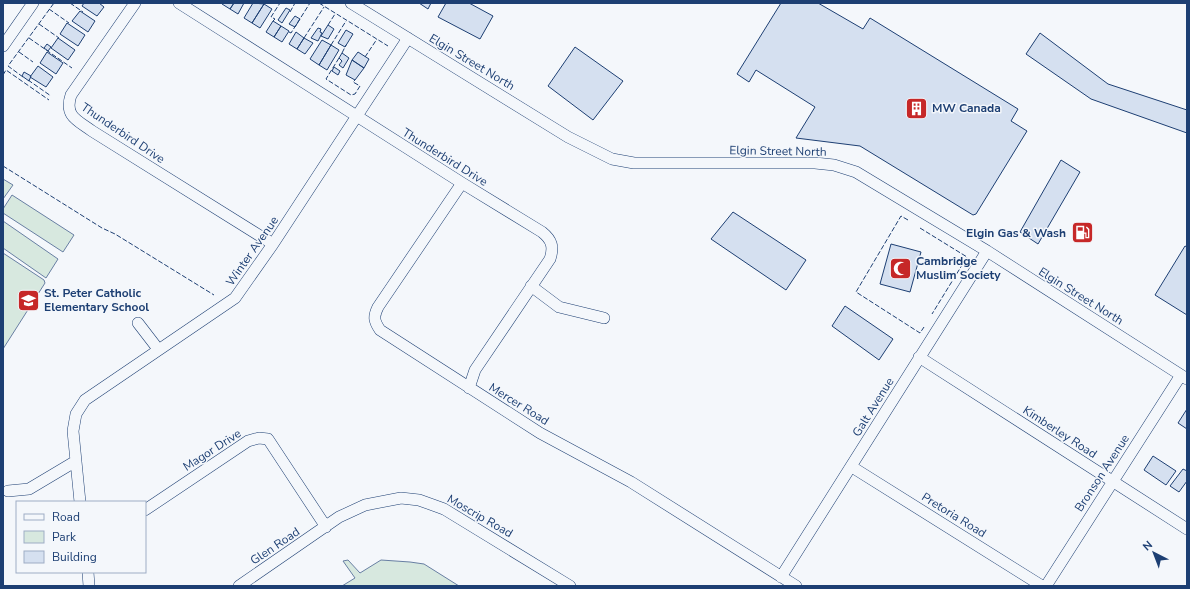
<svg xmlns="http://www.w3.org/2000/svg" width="1190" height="589" font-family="'Nunito Sans',sans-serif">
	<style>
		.green { fill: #d7e8df; stroke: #687fa3 }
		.building { fill: #d5e0f0; stroke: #1d3f73 }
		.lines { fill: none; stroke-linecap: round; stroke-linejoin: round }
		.minor-casing { stroke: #1d3f73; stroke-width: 12 }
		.minor { stroke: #f4f7fb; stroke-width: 11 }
		.fence { stroke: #1d3f73; stroke-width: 1; stroke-dasharray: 5 2; stroke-linecap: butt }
		.labels { text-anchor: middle; stroke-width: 3; stroke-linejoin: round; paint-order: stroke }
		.street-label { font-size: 12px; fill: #1d3f73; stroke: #f4f7fb }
		.poi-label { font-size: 12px; font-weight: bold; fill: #1d3f73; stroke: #f4f7fb; text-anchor: start }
	</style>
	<rect width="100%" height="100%" fill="#f4f7fb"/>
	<path class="green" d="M3,179L13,185L3,199Z
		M12,195L74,235L63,252L3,213V209Z
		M3,221L58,259L46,278L3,248Z
		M3,253L44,280L45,283L3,349Z
		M348,560L360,573L381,560L410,562L424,564L459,586H342L355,578L343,561Z"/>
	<path class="building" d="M84,3H99L104,7L97,16L82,6Z
		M222,3H234L230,9L222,4Z
		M234,3H244L238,14L230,9Z
		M253,3L264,4L252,23L244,18Z
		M419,3H431L428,9Z
		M446,3H469L493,16L480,39L438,17Z
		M781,3H818L863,29L870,18L1018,109L1011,121L1027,131L976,214L973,215L860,146L796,138L815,107L756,70L749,82L737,74Z
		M264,4L272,9L260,28L252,23Z
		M286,8L290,10L282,23L278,20Z
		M80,11L95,21L88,32L72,21Z
		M295,16L300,19L295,27L289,24Z
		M273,21L281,26L274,37L266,32Z
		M67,23L85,35L78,46L60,34Z
		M328,25L334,29L328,39L321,36Z
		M281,26L289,31L282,42L274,37Z
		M318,28L321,29L320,32L322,33L318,41L311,38Z
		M346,30L353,34L345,47L338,43Z
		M296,32L304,38L297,49L289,44Z
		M1040,33L1108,84L1187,110V133L1091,99L1026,54Z
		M58,38L75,50L68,60L51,48Z
		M304,38L313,43L305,54L297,49Z
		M322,40L331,45L319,65L310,59Z
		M47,44L51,47L48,51L44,48Z
		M331,45L339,50L327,70L319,65Z
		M575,47L623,81L593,120L548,86Z
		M47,52L63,63L56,74L40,63Z
		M358,52L369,59L364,68L352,60Z
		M342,53L349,58L343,68L339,65L342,61L339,58Z
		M352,60L364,68L355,80L346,75Z
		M38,66L53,77L46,87L30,77Z
		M334,67L340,71L338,75L332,71Z
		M24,72L31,76L29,81L22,76Z
		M1061,160L1080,172L1038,244L1020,232Z
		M733,212L806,260L786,290L711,239Z
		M891,244L921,252L910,292L880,284Z
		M1185,246L1187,247V315L1155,295Z
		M845,306L893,339L879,360L832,326Z
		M1187,409V429L1178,423Z
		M1153,456L1176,471L1166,485L1144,470Z
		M1183,469L1187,471V481L1179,492L1170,486Z"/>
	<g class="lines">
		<defs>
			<path id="minor" d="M135,3L71,95C64,116 77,120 92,131L273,244
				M179,3L462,183L542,232C552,240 554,247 550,259L475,370L469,388
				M351,3L568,137L612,159L634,163H815L834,165L856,172L987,251L1187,379
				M3,46L33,3
				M462,183L378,307C373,317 374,321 380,330L540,433L631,482L796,586
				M531,286L559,307L604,318
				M138,323L158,349
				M919,357L1187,529
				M852,467L1042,586
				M8,491L29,489L76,461
				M80,502L73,431L76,414L85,400L235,298L273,244L408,38
				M145,510L248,441L259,438L268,439L326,527
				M88,572L89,586
				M781,577L987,251
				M239,586L339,517L365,505L401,498L419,500L444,509L570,586
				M1046,586L1181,375"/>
		</defs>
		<use href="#minor" class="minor-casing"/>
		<use href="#minor" class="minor"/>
		<path class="fence" d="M70,3L83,12
			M319,3L388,46
			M49,9L69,23
			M290,12L295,3
			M273,21L275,19L271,17L280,3
			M39,24L59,38
			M328,25L335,14
			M289,32L291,33L310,3
			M29,38L72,68
			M304,38L324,7
			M331,45L346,21
			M19,52L33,62
			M342,53L346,45
			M365,57L377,39
			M339,58L326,79L351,95L355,94L360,86L353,82L355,80
			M3,75L6,70L49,100
			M23,77L8,66L54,3
			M28,80L51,96
			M3,166L102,228L115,234L214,295
			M908,220L901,216L856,292L920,333L924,327
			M920,228L967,257L932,314"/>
	</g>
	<defs>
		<symbol id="building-square" viewBox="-11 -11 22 22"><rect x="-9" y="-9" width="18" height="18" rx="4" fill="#c62828" stroke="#f4f7fb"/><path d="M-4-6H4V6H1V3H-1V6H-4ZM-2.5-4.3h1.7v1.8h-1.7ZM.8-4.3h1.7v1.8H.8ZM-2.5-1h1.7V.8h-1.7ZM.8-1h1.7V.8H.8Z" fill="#fff"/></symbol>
		<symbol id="fuel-square" viewBox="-11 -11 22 22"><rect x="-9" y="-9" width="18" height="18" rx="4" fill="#c62828" stroke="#f4f7fb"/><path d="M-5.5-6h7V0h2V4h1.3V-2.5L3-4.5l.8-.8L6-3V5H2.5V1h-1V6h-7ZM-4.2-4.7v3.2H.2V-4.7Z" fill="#fff"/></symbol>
		<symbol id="mosque-square" viewBox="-11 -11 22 22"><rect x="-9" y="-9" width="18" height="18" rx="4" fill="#c62828" stroke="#f4f7fb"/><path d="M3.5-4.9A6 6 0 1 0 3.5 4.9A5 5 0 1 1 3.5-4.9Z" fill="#fff"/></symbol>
		<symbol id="school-square" viewBox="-11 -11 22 22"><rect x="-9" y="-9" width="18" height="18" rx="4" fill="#c62828" stroke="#f4f7fb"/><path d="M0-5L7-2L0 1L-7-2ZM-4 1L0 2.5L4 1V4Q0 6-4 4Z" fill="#fff"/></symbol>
	</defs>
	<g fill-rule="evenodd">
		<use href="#building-square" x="904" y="96" width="25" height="25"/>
		<use href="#fuel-square" x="1070" y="220" width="25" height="25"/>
		<use href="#mosque-square" x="888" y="256" width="25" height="25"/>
		<use href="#school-square" x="16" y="288" width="25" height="25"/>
	</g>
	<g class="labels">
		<g class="street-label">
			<text transform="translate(472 62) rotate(31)" y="4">Elgin Street North</text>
			<text transform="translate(123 133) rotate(34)" y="4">Thunderbird Drive</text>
			<text transform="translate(778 151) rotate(1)" y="4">Elgin Street North</text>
			<text transform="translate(445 157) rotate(32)" y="4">Thunderbird Drive</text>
			<text transform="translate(252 251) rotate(-55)" y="4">Winter Avenue</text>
			<text transform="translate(1081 296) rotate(32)" y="4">Elgin Street North</text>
			<text transform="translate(519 404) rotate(32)" y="4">Mercer Road</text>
			<text transform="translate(873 407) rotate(-58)" y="4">Galt Avenue</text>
			<text transform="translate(1060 432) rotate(33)" y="4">Kimberley Road</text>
			<text transform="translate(212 450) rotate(-33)" y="4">Magor Drive</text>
			<text transform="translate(1102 473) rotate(-57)" y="4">Bronson Avenue</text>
			<text transform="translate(954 515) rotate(32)" y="4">Pretoria Road</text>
			<text transform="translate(480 516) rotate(30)" y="4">Moscrip Road</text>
			<text transform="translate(275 546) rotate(-34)" y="4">Glen Road</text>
		</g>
		<g class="poi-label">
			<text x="932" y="112">MW Canada</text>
			<text x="1066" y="237" text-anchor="end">Elgin Gas &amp; Wash</text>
			<text x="916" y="265">Cambridge<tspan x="916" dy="14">Muslim Society</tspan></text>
			<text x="44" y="297">St. Peter Catholic<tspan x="44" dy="14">Elementary School</tspan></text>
		</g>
	</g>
	<rect width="1190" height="589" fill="none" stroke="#1d3f73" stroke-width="8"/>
	<rect x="16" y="501" width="130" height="72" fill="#f4f7fb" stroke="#9eadc5"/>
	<rect x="24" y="514" width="20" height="6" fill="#f4f7fb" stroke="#9eadc5"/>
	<text x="52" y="521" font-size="12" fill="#1d3f73">Road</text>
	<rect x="24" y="531" width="20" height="12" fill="#d7e8df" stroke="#9eadc5"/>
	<text x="52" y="541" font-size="12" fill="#1d3f73">Park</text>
	<rect x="24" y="551" width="20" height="12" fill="#d5e0f0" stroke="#9eadc5"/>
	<text x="52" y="561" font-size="12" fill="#1d3f73">Building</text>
	<g transform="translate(1154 553) rotate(318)" stroke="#f4f7fb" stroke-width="3" paint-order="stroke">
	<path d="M0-3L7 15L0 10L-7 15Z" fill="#1d3f73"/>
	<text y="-6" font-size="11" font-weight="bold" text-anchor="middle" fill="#1d3f73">N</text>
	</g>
</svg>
